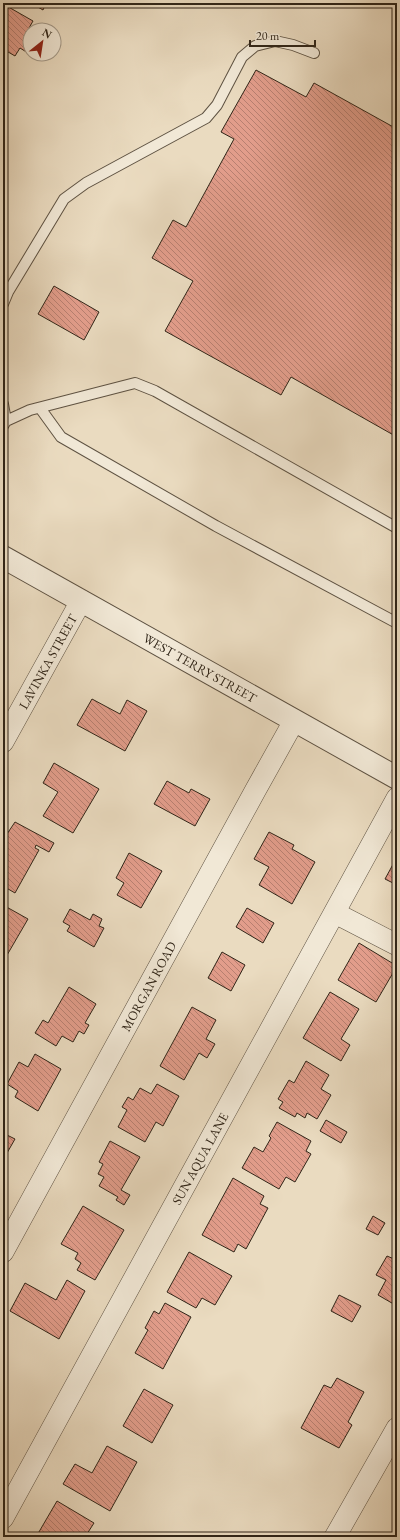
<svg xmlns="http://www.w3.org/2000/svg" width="400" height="1540" font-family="'EB Garamond',serif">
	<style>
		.building { fill: url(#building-back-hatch); stroke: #302518 }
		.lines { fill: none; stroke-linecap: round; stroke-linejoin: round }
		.service-casing { stroke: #5e5242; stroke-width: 12 }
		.minor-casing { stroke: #5e5242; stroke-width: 22 }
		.tertiary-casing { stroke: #5e5242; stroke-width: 24 }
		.service { stroke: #f1e8d6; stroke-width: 10 }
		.minor { stroke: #f1e8d6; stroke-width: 21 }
		.tertiary { stroke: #f1e8d6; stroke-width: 22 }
		.labels { text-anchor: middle; stroke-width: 3; stroke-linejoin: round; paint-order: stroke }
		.street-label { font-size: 13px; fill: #302518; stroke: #f1e8d6 }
	</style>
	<defs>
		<pattern id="building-back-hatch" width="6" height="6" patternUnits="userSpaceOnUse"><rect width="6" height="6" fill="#e29d8b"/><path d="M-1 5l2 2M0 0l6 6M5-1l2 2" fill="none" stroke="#b88071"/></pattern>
	</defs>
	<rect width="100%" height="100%" fill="#eadbc0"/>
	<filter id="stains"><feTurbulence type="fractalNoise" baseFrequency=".005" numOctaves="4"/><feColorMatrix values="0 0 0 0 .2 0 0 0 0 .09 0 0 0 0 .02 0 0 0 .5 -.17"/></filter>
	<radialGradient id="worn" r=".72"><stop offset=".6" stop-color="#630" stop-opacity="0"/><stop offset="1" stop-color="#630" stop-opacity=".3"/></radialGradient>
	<path class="building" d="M31,3H46L43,10Z
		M5,5L33,21L29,28L31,30H30V49L28,53L20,48L15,56L3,49V8Z
		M256,70L306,97L314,83L397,129V437L291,377L281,395L165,331L193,281L152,258L173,220L186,227L234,139L221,132Z
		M54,286L99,312L84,340L38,314Z
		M92,699L120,714L127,700L147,711L125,751L77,725Z
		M54,763L99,789L73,833L43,816L58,792L43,783Z
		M167,781L189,793L191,789L210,799L195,826L154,804Z
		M15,822L54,843L49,852L36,845L35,848L39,850L15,893L3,886V840Z
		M269,832L294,845L292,849L315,862L292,904L259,885L269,867L254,859Z
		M129,853L162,871L141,908L117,895L124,883L116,878Z
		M397,857V885L385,879Z
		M3,905L28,919L3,962Z
		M247,908L274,923L263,943L236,927Z
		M70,909L90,920L93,914L102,919L99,926L104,928L94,947L67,931L70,926L63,922Z
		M359,943L397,966L376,1002L338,980Z
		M222,952L245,965L231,991L208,978Z
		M69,987L96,1004L85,1023L89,1025L84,1034L79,1031L73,1042L62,1036L56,1046L35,1033L43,1020L48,1023Z
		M330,992L359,1009L341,1039L350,1045L341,1061L303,1038Z
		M192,1007L216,1020L206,1039L215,1044L207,1058L199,1053L184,1080L160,1066Z
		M35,1054L61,1069L38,1111L15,1097L18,1091L7,1084L19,1062L28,1067Z
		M306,1061L329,1075L321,1089L331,1095L317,1119L307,1113L305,1118L297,1113L295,1117L279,1108L283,1102L278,1099L289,1080L294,1083Z
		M157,1084L179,1096L163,1126L156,1122L145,1142L118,1127L127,1110L122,1107L128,1097L133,1100L140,1088L151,1094Z
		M326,1120L347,1132L341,1143L320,1131Z
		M277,1122L311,1141L306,1151L311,1154L295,1182L286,1177L279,1189L242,1168L254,1147L263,1152L271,1138L269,1136Z
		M3,1133L15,1139L3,1160Z
		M110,1141L140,1157L121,1190L130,1195L124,1205L116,1200L118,1197L99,1186L104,1177L98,1174L103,1164L99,1162Z
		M233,1178L264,1196L260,1204L268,1208L246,1249L238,1244L234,1252L202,1235Z
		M83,1206L124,1230L95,1280L77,1270L81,1263L75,1259L78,1253L61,1244Z
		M373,1216L385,1223L378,1235L366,1229Z
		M189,1252L232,1276L215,1305L202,1298L196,1308L167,1292Z
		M397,1255V1306L378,1295L386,1280L376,1275L387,1256L394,1259Z
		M67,1280L85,1291L59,1339L10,1311L25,1283L56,1300Z
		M339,1295L361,1306L352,1322L331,1311Z
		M165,1303L191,1317L163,1369L135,1353L148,1330L145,1328L154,1311L159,1314Z
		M337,1378L364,1392L348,1422L352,1425L339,1448L301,1428L324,1385L331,1388Z
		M144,1389L173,1405L152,1443L123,1426Z
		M107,1446L137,1462L110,1511L63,1484L75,1464L92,1473Z
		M57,1501L94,1523L85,1537H36Z"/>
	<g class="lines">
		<defs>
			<path id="service" d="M3,304L8,292L64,199L86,183L206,118L217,105L242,57L255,46L275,41L293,45L314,53
				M3,404L6,421
				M40,408L61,437L216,526L397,623
				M3,426L6,421L30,410L135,383L155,391L397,528"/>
			<g id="minor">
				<path id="s1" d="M3,742L81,601"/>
				<path d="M335,913L397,945"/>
				<path id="s2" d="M3,1252L255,791L294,721"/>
				<path id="s3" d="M3,1518L397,798"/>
				<path d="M335,1537L397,1428"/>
			</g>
			<g id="tertiary">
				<path id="s4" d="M3,557L397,778"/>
			</g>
		</defs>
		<use href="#service" class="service-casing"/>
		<use href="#minor" class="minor-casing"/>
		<use href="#tertiary" class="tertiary-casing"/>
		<use href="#service" class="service"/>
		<use href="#minor" class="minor"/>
		<use href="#tertiary" class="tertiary"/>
	</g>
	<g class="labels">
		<g class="street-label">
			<text dy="5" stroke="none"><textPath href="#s1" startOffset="92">LAVINKA STREET</textPath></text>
			<text dy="5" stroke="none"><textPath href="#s4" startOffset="226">WEST TERRY STREET</textPath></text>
			<text dy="5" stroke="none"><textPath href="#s2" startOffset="303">MORGAN ROAD</textPath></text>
			<text dy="5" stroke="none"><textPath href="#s3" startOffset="410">SUN AQUA LANE</textPath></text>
		</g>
	</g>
	<rect width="400" height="1540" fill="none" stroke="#eadbc0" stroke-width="16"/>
	<rect x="4" y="4" width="392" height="1532" fill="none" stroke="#302518" stroke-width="2"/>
	<rect x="8" y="8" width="384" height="1524" fill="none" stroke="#302518"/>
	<g transform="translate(42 42) rotate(30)"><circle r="19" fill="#f1e8d6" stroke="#a49a8a"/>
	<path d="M0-3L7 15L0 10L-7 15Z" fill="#8f2418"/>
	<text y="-6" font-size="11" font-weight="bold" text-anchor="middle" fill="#302518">N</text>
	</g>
	<path d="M250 40v6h65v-6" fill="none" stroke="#302518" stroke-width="2"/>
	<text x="256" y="40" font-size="12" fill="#302518" stroke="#f1e8d6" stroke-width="3" paint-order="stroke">20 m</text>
	<rect width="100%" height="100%" filter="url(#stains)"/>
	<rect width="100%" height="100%" fill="url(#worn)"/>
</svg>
